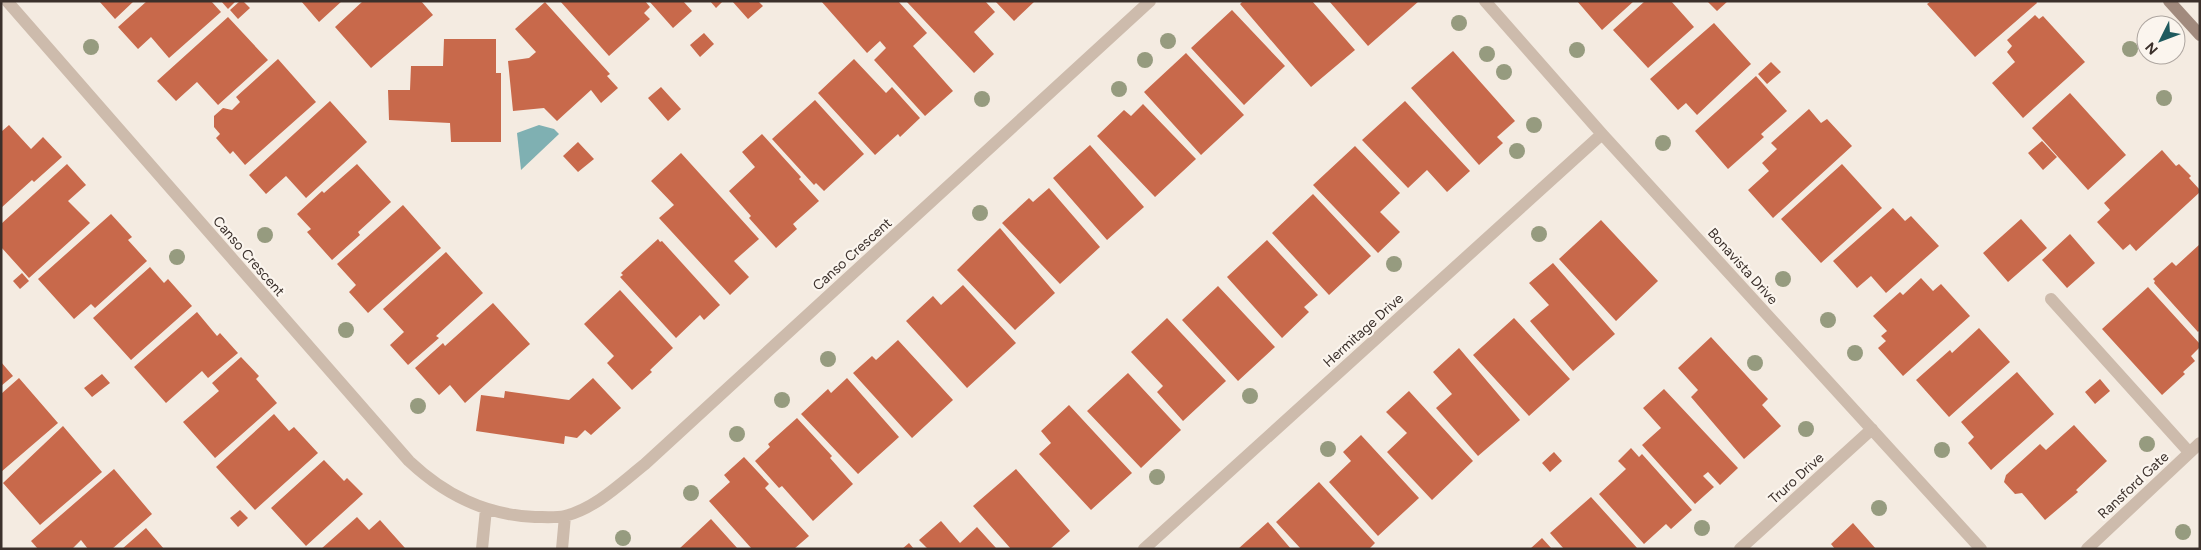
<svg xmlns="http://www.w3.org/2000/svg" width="2201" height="550" font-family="Figtree,sans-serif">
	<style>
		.water { fill: #7fb0b2 }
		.building { fill: #c8694b }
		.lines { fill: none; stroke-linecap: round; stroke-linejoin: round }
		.service { stroke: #cdbbac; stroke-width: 12 }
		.minor { stroke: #cdbbac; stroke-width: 12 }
		.secondary { stroke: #a18a7d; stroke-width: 12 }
		.tree { fill: #969b7f }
		.labels { text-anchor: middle; stroke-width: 4.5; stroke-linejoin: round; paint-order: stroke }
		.street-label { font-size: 14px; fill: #3b302b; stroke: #fbf5ee }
	</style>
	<rect width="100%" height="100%" fill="#f4ebe1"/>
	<path class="water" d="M539,125L554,129L559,134L521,170L517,133Z"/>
	<path class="building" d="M99,1H134L115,19Z
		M147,1H211L221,12L169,58L151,37L138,49L118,27Z
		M221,1H236L228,9Z
		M240,1H243L250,8L238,19L230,10Z
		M301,1H342L319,22Z
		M363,1H421L433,15L371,68L335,27Z
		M560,1H645L650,7L644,13L650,19L609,56Z
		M649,1H683L692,11L673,28Z
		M710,1H723L716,8Z
		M732,1H758L763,6L748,19Z
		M821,1H898L927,33L913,46L953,91L925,116L874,60L886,48L880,41L867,53Z
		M906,1H985L995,12L974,32L994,54L974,73Z
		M995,1H1035L1014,21Z
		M1243,1H1312L1355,50L1311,87L1240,4Z
		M1329,1H1419L1368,46Z
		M1577,1H1634L1602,30Z
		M1645,1H1671L1694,27L1648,68L1613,30Z
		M1707,1H1728L1717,11Z
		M1931,1H2036L2037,3L1975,57L1927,4Z
		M545,2L610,74L607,76L618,88L601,103L591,90L557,121L544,108L513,111L508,61L529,58L536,52L515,29Z
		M1232,10L1285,66L1244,105L1191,48Z
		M2035,15L2039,19L2043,16L2085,62L2023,118L1992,83L2015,62L2007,52L2012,46L2007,40Z
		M228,17L268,60L218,105L197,82L176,101L157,81Z
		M1714,23L1751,64L1697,115L1686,103L1678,110L1650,79Z
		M704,33L714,44L700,57L690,45Z
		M444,39H496V73H501V142H451L450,123L389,120L388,90H410L411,66H443Z
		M1453,51L1515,121L1497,137L1503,143L1479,165L1411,88Z
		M1186,53L1244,115L1201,155L1144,92Z
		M278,59L316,102L245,165L233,151L230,154L216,138L220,134L214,127V116L223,108L232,110L240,102L236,97Z
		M854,59L886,93L892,87L920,118L900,137L898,134L875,155L818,93Z
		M1771,62L1781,72L1767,84L1758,74Z
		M1756,76L1787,111L1761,134L1764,137L1728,169L1695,131Z
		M661,87L681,109L668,121L648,98Z
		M2070,93L2126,155L2088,190L2032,128Z
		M815,100L864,154L824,191L816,183L814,185L772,139Z
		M330,101L367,142L306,198L286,176L266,194L249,175Z
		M1405,101L1470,171L1447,192L1427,170L1408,188L1362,140Z
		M1143,104L1196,159L1155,197L1097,136L1124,110L1131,116Z
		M1809,109L1821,123L1827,119L1852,146L1773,218L1748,190L1769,171L1762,163L1777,149L1771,143Z
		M9,125L31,149L43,137L62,157L34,182L32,180L1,208V132Z
		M762,134L801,177L799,179L819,201L793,224L797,229L776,248L749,218L751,216L729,191L755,167L742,152Z
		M2042,141L2057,157L2043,170L2028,153Z
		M578,142L594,159L578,172L563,156Z
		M1090,145L1144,207L1107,240L1053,178Z
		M1355,146L1400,193L1380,212L1400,232L1378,253L1313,185Z
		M2162,150L2176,166L2179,164L2191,176L2189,178L2200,190V192L2136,251L2130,244L2123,250L2097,222L2110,210L2104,203Z
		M681,153L759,239L734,261L749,277L730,295L659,218L674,205L651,181Z
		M67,164L86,185L68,201L90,223L29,278L1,247V224Z
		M357,164L391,202L358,232L360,235L332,260L307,232L311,229L297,214L322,191L324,193Z
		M1842,164L1882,208L1821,263L1781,219Z
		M1049,188L1100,247L1060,284L1002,223L1029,198L1033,202Z
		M1313,194L1371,256L1329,295L1272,233Z
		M403,205L441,248L368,313L349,292L356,285L337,264Z
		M1893,208L1905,221L1911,216L1939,246L1886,293L1871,276L1857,288L1833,261Z
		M111,214L132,237L128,240L147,261L95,308L91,304L74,319L38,279Z
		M2021,219L2047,248L2008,282L1983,253Z
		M1601,220L1658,281L1616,321L1559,259Z
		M1000,228L1055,293L1015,330L957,270Z
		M2070,234L2095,263L2067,288L2042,260Z
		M658,239L660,242L662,241L720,305L704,320L700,315L676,338L620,277L623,275L621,273Z
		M1267,240L1318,295L1304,307L1309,312L1282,338L1227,277Z
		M2200,244V330L2198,332L2154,283L2155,281L2153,279L2172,262L2176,266Z
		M446,252L483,293L436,336L439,338L408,365L390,345L404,332L383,309Z
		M1553,263L1615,334L1573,371L1530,321L1549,305L1529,283Z
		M150,267L164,283L168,279L192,306L131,360L93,318Z
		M22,273L29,281L20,289L13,281Z
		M1921,278L1933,291L1941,284L1970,316L1903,376L1878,348L1886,341L1881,336L1887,331L1873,316L1900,292L1903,295Z
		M963,285L1016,343L967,388L906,321L933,296L941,305Z
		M1218,286L1275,347L1238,381L1182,320Z
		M2148,287L2200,344V347L2191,356L2195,361L2183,372L2185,374L2162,395L2102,329Z
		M620,290L673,348L650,370L652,372L632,390L607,363L614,356L584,324Z
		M493,303L530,344L465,403L450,385L439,395L415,368L443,343L445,346Z
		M197,312L217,336L220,333L238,353L208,378L202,371L166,403L134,367Z
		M1167,318L1226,381L1183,421L1157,392L1163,386L1131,352Z
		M1514,318L1570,379L1529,416L1473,355Z
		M1979,328L2010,362L1949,417L1916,380L1950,350L1952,353Z
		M1711,337L1768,399L1762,405L1781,426L1744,459L1691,397L1698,390L1678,368Z
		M898,340L953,400L912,438L853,373L872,356L876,360Z
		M1459,348L1520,420L1478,456L1436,408L1452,394L1433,372Z
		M241,357L259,376L256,379L277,403L215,458L183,422L219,391L212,383Z
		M1,362L13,376L1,386Z
		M2017,372L2054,414L1991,470L1968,443L1974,437L1961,422Z
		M1128,373L1181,430L1141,468L1087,411Z
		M102,374L110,383L92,397L84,388Z
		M19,378L58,423L1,472V394Z
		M593,378L621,408L591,435L585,430L577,438L565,436L564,444L476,431L481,395L504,398L505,391L569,400Z
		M847,378L899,437L858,474L801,414L828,389L831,393Z
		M2100,379L2110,391L2095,404L2085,392Z
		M1664,389L1738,468L1720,485L1708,472L1703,476L1714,487L1695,504L1642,445L1661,428L1643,408Z
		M1409,391L1473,461L1432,500L1387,452L1407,433L1386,412Z
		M1069,405L1132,473L1091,510L1039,454L1051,443L1041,431Z
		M274,414L289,431L294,427L318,453L255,510L216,467Z
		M797,418L832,456L830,458L853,484L813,521L782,486L779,488L755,461L770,447L768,444Z
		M2074,425L2107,461L2076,490L2078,492L2045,520L2022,493L2015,494L2004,482L2006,475L2040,444L2046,450Z
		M63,426L102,472L40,525L3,483Z
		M1361,435L1419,498L1378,536L1329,482L1351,461L1343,452Z
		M1631,448L1639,457L1642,454L1692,510L1671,529L1666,524L1644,544L1599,494L1626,469L1618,461Z
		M1554,452L1562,461L1550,472L1542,463Z
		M744,457L769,484L765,488L809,536L794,549H752L709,501L730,482L724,475Z
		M324,460L344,481L347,478L363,494L306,546L271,508Z
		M114,469L152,514L112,549H88L81,540L72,549H38L31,541Z
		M1016,469L1070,531L1050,549H1011L973,506Z
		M1319,482L1375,543L1369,549H1301L1276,522Z
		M1591,497L1638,549H1564L1550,533Z
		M240,510L248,518L238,527L230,518Z
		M357,517L369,530L380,520L405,548L321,549Z
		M711,519L738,549H679Z
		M941,521L960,543L977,527L996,548L928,549L919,540Z
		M1268,522L1291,549H1238Z
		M1853,523L1876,549H1835L1831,544Z
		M146,528L164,549H122Z
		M1542,538L1552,549H1530Z
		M909,543L914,549H902Z"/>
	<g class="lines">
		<path class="service" d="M2051,299L2189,452"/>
		<path class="minor" d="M7,1L409,461C445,495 485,515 535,517C544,517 556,518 565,516C596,508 621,483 645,464L1150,1
			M1485,1L1602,134L1981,549
			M482,549L486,509
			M562,549L565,516
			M1144,549L1602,134
			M1740,549L1872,429
			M2087,549L2200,443"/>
		<path class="secondary" d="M2169,1L2200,35"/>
	</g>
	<g class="tree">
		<circle cx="1459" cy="23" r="8"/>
		<circle cx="1168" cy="41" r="8"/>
		<circle cx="91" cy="47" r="8"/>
		<circle cx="2130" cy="49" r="8"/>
		<circle cx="1577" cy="50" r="8"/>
		<circle cx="1487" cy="54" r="8"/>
		<circle cx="1145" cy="60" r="8"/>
		<circle cx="1504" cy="72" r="8"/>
		<circle cx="1119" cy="89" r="8"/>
		<circle cx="2164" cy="98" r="8"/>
		<circle cx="982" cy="99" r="8"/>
		<circle cx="1534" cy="125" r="8"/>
		<circle cx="1663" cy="143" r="8"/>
		<circle cx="1517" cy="151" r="8"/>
		<circle cx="980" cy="213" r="8"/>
		<circle cx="1539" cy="234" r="8"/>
		<circle cx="265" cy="235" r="8"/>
		<circle cx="177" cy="257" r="8"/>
		<circle cx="1394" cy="264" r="8"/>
		<circle cx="1783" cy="279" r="8"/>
		<circle cx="1828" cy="320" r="8"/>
		<circle cx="346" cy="330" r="8"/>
		<circle cx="1855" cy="353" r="8"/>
		<circle cx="828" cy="359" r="8"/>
		<circle cx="1755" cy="363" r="8"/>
		<circle cx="1250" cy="396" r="8"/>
		<circle cx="782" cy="400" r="8"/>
		<circle cx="418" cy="406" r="8"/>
		<circle cx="1806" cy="429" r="8"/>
		<circle cx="737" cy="434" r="8"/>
		<circle cx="2147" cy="444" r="8"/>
		<circle cx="1328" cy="449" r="8"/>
		<circle cx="1942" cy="450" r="8"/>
		<circle cx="1157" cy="477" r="8"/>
		<circle cx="691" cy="493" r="8"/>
		<circle cx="1879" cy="508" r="8"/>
		<circle cx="1702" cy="528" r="8"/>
		<circle cx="2183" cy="532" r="8"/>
		<circle cx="623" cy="538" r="8"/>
	</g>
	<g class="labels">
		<g class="street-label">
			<text transform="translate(852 254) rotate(-42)" y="5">Canso Crescent</text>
			<text transform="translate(249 256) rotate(49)" y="5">Canso Crescent</text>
			<text transform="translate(1743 266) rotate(48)" y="5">Bonavista Drive</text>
			<text transform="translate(1363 330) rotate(-42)" y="5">Hermitage Drive</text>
			<text transform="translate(1796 478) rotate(-42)" y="5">Truro Drive</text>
			<text transform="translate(2133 485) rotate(-43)" y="5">Ransford Gate</text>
		</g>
	</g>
	<rect width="2201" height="550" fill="none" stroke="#3b302b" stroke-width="5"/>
	<g transform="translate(2161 40) rotate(228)"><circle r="24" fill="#fbf5ee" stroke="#aea6a0"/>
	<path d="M0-4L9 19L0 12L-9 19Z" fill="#1f5a5e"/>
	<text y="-8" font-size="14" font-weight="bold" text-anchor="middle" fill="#3b302b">N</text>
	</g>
</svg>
